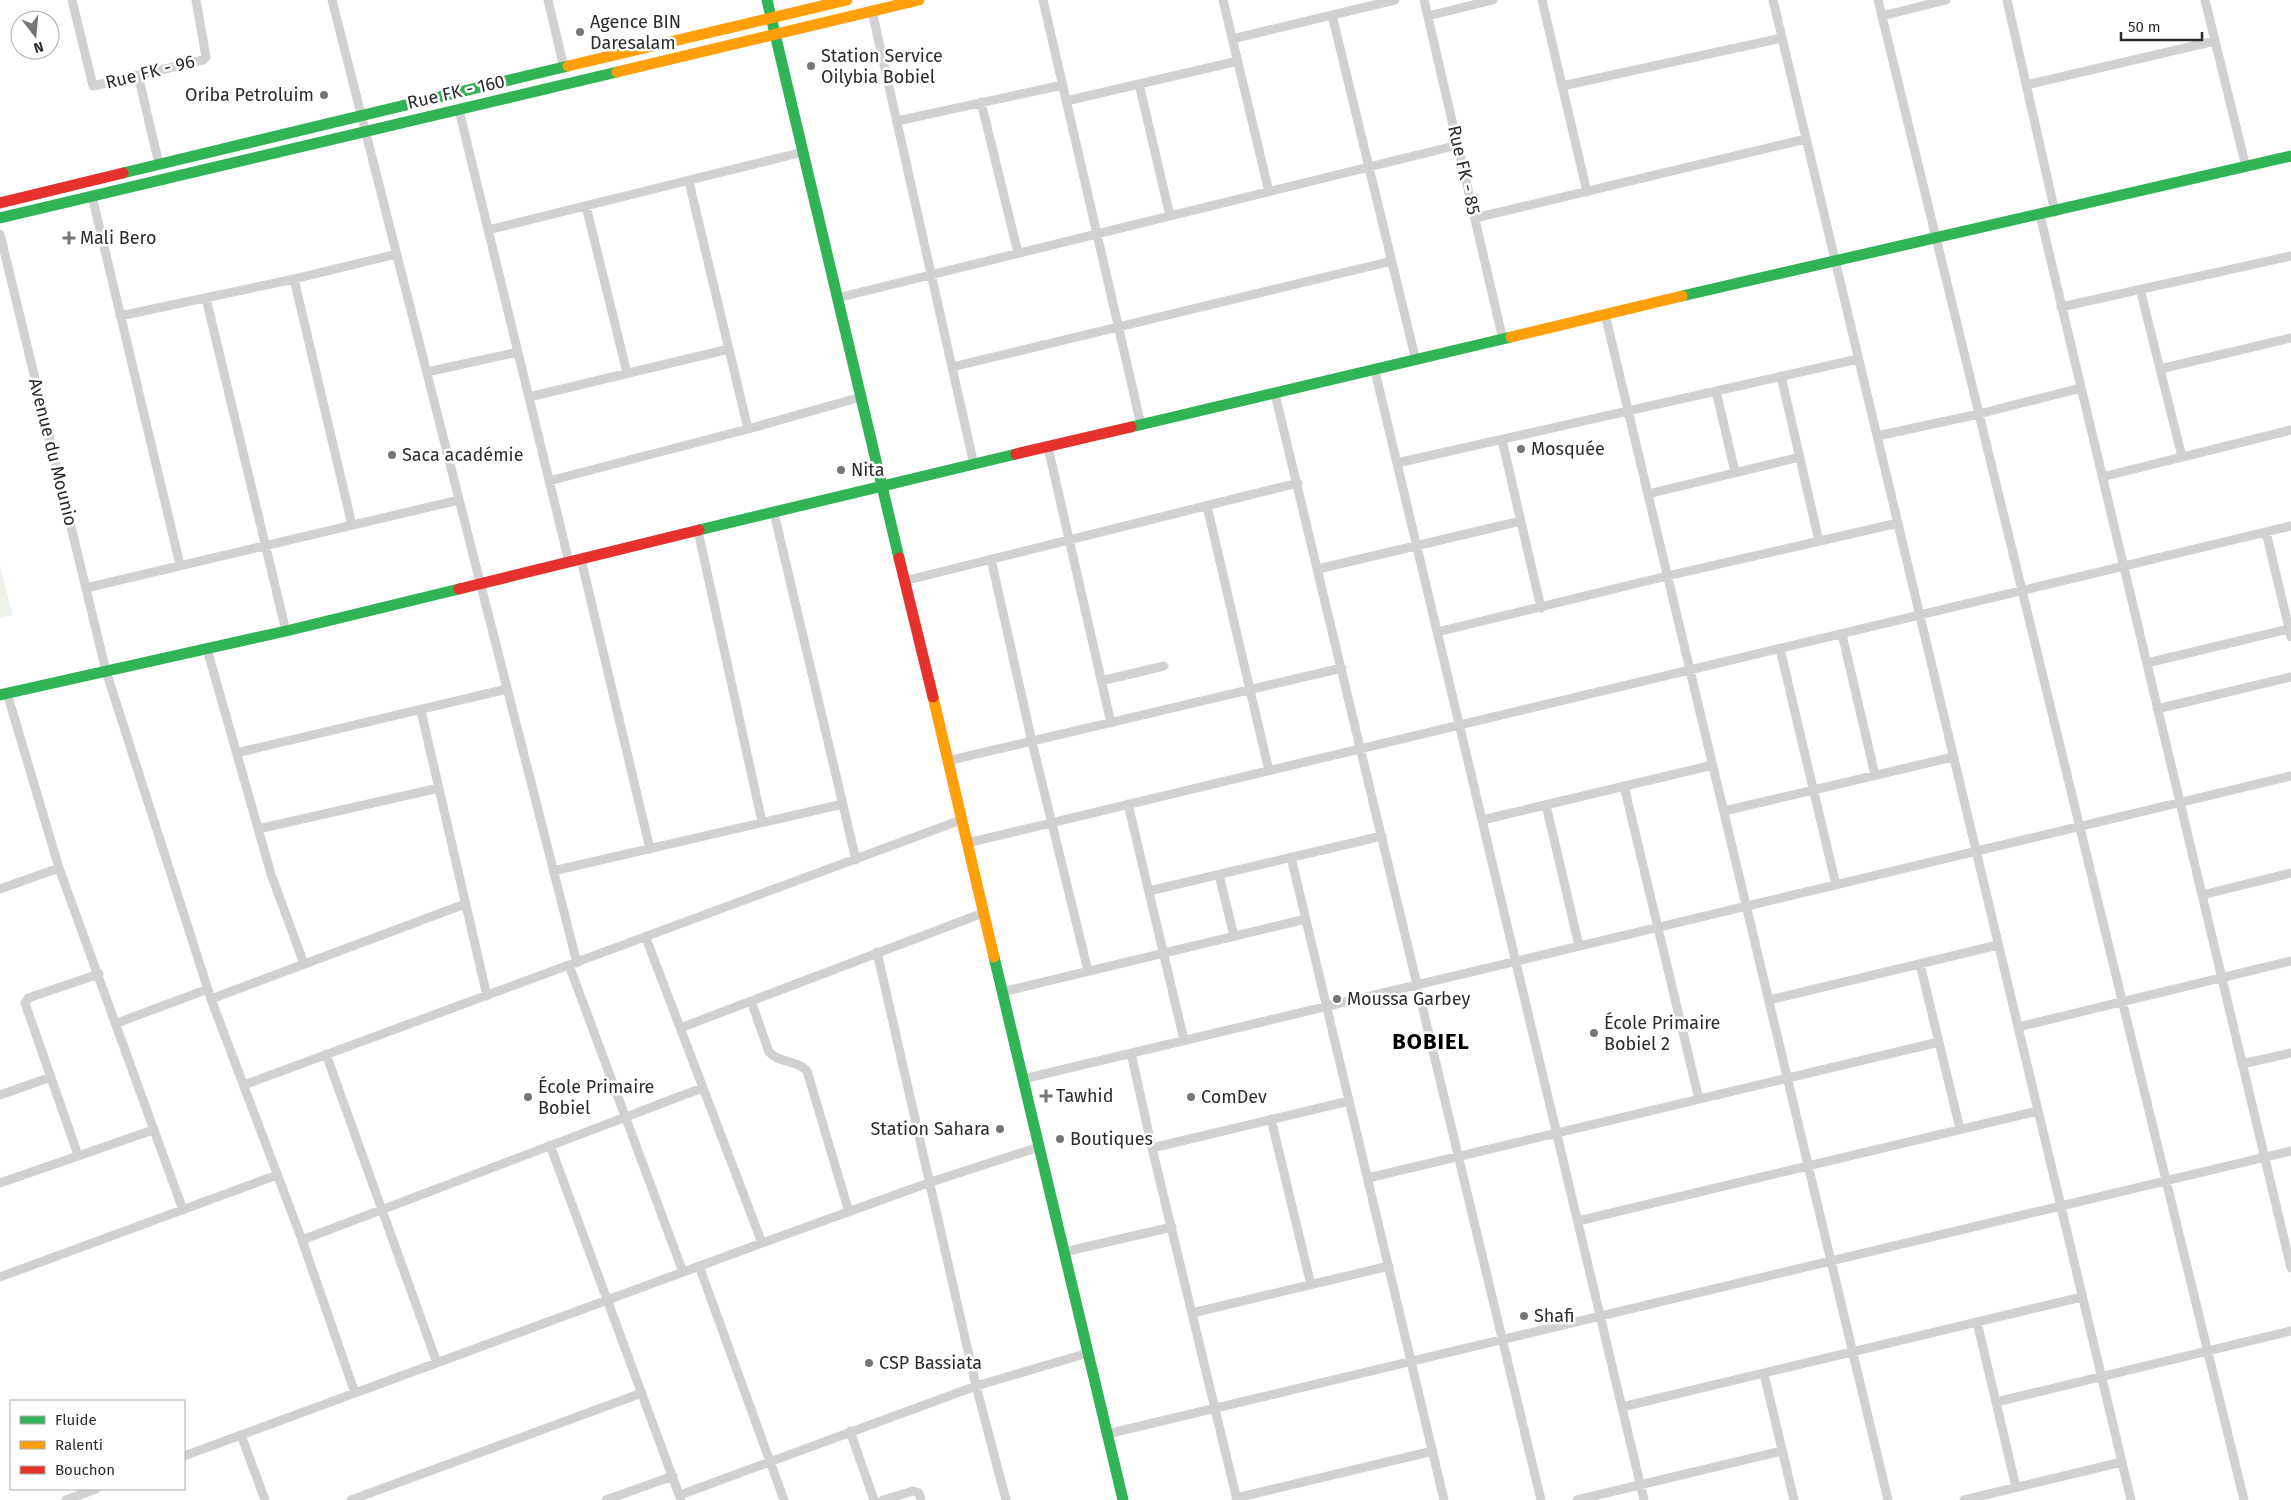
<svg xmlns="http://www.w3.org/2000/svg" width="2291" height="1500" font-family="'Fira Sans',sans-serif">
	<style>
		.green { fill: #eef3ea }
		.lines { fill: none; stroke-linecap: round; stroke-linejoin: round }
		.street { stroke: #d1d1d1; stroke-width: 9 }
		.fast { stroke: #30b455; stroke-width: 11 }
		.slow { stroke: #ff9f0a; stroke-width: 11 }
		.jam { stroke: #e5322d; stroke-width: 11 }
		.poi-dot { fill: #767676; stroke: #fff; stroke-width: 2 }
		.labels { text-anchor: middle; stroke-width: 5; stroke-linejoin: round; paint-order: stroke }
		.poi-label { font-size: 18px; fill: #2c2c2c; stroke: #fff; text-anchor: start }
		.street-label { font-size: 18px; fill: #2c2c2c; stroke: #fff }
		.district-label { font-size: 22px; font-weight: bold; letter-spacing: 1px; fill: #000; stroke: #fff }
	</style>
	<rect width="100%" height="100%" fill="#fff"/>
	<path class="green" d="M0,567L13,615L0,618Z"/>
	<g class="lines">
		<path class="street" d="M72,0L93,86L203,60L206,57L196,0
			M332,0L577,963
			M548,0L564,68
			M1043,0L1141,425
			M1223,0L1269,192
			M1424,0L1503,340
			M1542,0L1587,192
			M1773,0L2131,1500
			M1878,0L2244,1500
			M2007,0L2055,212
			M2205,0L2246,167
			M872,11L974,465
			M1332,15L1416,361
			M1428,16L1493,0
			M1882,16L1946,0
			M1232,39L1395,0
			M138,75L159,164
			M1139,84L1170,216
			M2026,85L2215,41
			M1562,86L1782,38
			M1066,101L1238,61
			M981,102L1018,253
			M459,110L569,562
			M897,121L1063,85
			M689,182L748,429
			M92,196L180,565
			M586,206L627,373
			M2040,215L2291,1268
			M1475,218L1806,139
			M488,230L803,152
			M0,234L106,671L211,999L302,1240L355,1393
			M294,279L352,525
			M2140,289L2182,457
			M206,298L286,631
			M837,298L1458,145
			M2061,307L2291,256
			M1605,314L1888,1500
			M120,316L294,279L397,254
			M952,367L1392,261
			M2160,369L2291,338
			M1375,371L1644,1500
			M427,372L518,352
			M1781,376L1819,541
			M1716,391L1735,472
			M1275,394L1541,1500
			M529,397L729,349
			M1877,436L1979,414L2081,388
			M1502,440L1541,608
			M1048,447L1111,723
			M1397,463L1858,359
			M2102,477L2291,430
			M549,481L748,429L861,397
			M1648,494L1800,457
			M1207,506L1269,771
			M774,513L856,860
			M698,531L762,822
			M2266,532L2291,637
			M581,559L650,849
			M991,559L1032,742L1088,971
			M1318,569L1521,521
			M904,581L1298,483
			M86,588L459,500
			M1437,632L1667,576L1898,523
			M1842,634L1875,775
			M207,649L271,874L304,964
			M1780,649L1836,885
			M2147,663L2289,629
			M1101,681L1164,666
			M7,693L59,868L183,1210
			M2157,709L2291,677
			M421,711L487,996
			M236,753L507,689
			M947,761L1342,668
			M1624,786L1699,1099
			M1128,804L1184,1040
			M1546,805L1579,946
			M1724,811L1953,757
			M1482,820L1713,765
			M258,829L439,788
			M967,843L2291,526
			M1291,857L1444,1500
			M553,871L843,804
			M1219,875L1234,936
			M0,889L59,868
			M1149,891L1382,836
			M2202,895L2291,873
			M646,938L762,1243
			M877,952L976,1386L1006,1500
			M1920,964L1960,1129
			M569,965L683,1272
			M1002,992L1306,919
			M211,999L465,904
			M1769,1000L1998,945
			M751,1001L769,1052C779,1063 797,1060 807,1071L849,1212
			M117,1023L208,989
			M2018,1027L2291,961
			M680,1028L983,913
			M1131,1053L1152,1148
			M326,1054L437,1363
			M2242,1064L2291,1053
			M1023,1079L2291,776
			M244,1085L961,820
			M0,1095L51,1077
			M1271,1119L1311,1285
			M550,1145L681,1500
			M78,1155L25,1003L28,998L99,974
			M1368,1178L1939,1042
			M0,1183L153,1130
			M1578,1221L2038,1111
			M302,1240L702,1088
			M1064,1252L1172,1227
			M699,1266L784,1500
			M0,1277L277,1175
			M1192,1313L1389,1266
			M1977,1322L2016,1487
			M1764,1374L1794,1500
			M1996,1402L2291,1331
			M1622,1407L2082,1297
			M850,1431L874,1500
			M1107,1434L2291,1151
			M241,1435L265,1500
			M184,1456L762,1243L931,1182L1039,1147
			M680,1495L976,1386L1088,1353
			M1236,1498L1433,1451
			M66,1500L96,1489
			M351,1500L642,1393
			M606,1500L673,1476
			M883,1500L913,1491L919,1493L921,1500
			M1237,1500L1152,1148L1349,1101
			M1577,1500L1782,1451
			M1964,1500L2122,1462"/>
		<path class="fast" d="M767,0L899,558
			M123,173L568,66
			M0,218L617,72
			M1682,296L2291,156
			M1131,427L1511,337
			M699,530L1016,454
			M0,695L286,631L459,589
			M994,957L1123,1500"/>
		<path class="slow" d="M568,66L847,0
			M617,72L919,0
			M1511,337L1682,296
			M933,697L994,957"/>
		<path class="jam" d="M0,203L123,173
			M1016,454L1131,427
			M899,558L933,697
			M459,589L699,530"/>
	</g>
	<g class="poi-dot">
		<circle cx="580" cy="32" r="5"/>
		<circle cx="811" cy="66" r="5"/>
		<circle cx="324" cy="95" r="5"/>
		<path d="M66.5 230.5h5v5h5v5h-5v5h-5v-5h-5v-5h5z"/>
		<circle cx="1521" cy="449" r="5"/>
		<circle cx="392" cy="455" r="5"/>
		<circle cx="841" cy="470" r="5"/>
		<circle cx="1337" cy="999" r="5"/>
		<circle cx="1594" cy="1033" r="5"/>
		<path d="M1043.5 1088.5h5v5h5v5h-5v5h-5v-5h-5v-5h5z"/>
		<circle cx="528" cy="1097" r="5"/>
		<circle cx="1191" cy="1097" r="5"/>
		<circle cx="1000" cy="1129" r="5"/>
		<circle cx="1060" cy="1139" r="5"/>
		<circle cx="1524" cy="1316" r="5"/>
		<circle cx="869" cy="1363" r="5"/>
	</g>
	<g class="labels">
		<g class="poi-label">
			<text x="590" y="28">Agence BIN<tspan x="590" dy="21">Daresalam</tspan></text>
			<text x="821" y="62">Station Service<tspan x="821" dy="21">Oilybia Bobiel</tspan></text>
			<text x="314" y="101" text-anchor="end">Oriba Petroluim</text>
			<text x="80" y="244">Mali Bero</text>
			<text x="1531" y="455">Mosquée</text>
			<text x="402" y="461">Saca académie</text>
			<text x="851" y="476">Nita</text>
			<text x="1347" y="1005">Moussa Garbey</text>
			<text x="1604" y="1029">École Primaire<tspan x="1604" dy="21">Bobiel 2</tspan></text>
			<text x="538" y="1093">École Primaire<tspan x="538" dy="21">Bobiel</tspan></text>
			<text x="1056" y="1102">Tawhid</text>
			<text x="1201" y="1103">ComDev</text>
			<text x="990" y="1135" text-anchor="end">Station Sahara</text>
			<text x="1070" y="1145">Boutiques</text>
			<text x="1534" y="1322">Shafi</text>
			<text x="879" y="1369">CSP Bassiata</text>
		</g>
		<g class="street-label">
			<text transform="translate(150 72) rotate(-14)" y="6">Rue FK - 96</text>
			<text transform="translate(456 92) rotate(-13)" y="6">Rue FK - 160</text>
			<text transform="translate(1464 170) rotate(77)" y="6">Rue FK - 85</text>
			<text transform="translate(53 452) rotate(76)" y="6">Avenue du Mounio</text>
		</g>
		<g class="district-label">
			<text x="1431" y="1049">BOBIEL</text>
		</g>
	</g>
	<rect x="10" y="1400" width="175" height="90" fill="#ffffff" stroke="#ababab"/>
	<rect x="20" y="1416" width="25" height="8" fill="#30b455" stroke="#ababab"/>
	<text x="55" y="1425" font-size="15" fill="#2c2c2c">Fluide</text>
	<rect x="20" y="1441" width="25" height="8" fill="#ff9f0a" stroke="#ababab"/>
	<text x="55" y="1450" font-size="15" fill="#2c2c2c">Ralenti</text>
	<rect x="20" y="1466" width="25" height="8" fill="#e5322d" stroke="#ababab"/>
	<text x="55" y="1475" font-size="15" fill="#2c2c2c">Bouchon</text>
	<g transform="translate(35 35) rotate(164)"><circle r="24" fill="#ffffff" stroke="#ababab"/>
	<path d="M0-4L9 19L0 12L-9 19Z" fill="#767676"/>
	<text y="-8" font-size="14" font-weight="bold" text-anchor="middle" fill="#2c2c2c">N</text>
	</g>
	<path d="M2121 32v8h81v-8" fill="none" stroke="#2c2c2c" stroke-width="2.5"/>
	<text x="2128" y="32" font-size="15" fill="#2c2c2c" stroke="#ffffff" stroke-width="4" paint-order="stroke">50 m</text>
</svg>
